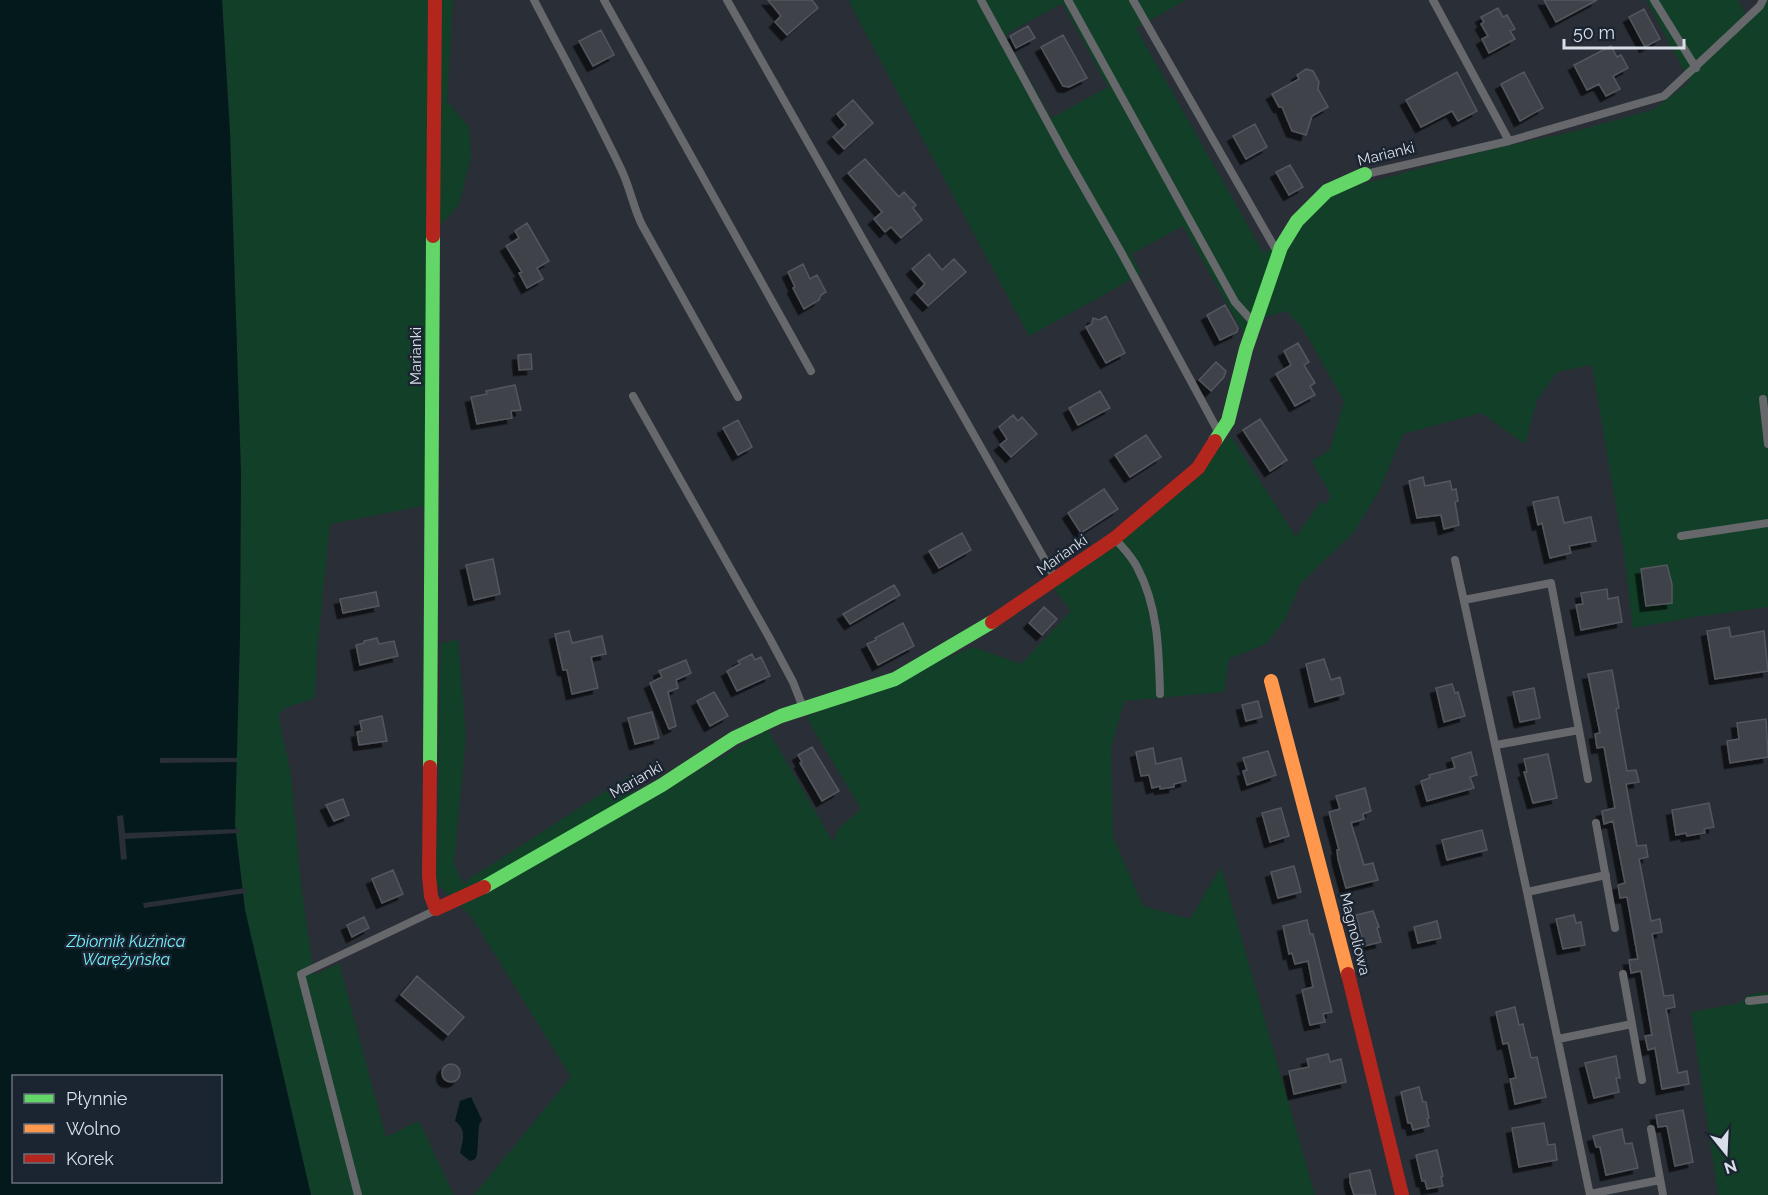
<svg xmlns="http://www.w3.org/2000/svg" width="1768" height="1195" font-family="Raleway,sans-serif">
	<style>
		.green { fill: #123f28; fill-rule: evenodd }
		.water { fill: #04191c; fill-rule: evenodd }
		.pier { fill: #2a2e36 }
		.building { fill: #3f4349; stroke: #53575e; stroke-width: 1.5; filter: url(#shadow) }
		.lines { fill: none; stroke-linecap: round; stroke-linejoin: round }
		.lane { stroke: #67686b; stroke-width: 8 }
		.fast { stroke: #63d668; stroke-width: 14 }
		.slow { stroke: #ff974d; stroke-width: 14 }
		.jam { stroke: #b3261e; stroke-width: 14 }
		.labels { text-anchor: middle; stroke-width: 5; stroke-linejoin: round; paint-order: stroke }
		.street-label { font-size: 15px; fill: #d9dfe8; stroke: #1b2431 }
		.water-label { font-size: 16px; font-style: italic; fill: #73f0fa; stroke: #1b2431 }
	</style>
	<defs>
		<filter id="shadow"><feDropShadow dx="-5.5" dy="5.5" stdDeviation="0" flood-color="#0009"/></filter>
	</defs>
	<rect width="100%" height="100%" fill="#2a2e36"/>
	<path class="green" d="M222,0H453L447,101L469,127L471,155L459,205L430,237L438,503L330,524L317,651L315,698L285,708L278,715L291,774L301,884L314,975L339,963L386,1137L419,1121L454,1195H311L245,910L235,825L240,637L241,473L230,132Z
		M852,0H1186L1136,28L1264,254L1303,209L1341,190L1487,150L1576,131L1652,110L1690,82L1646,0H1738L1748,19L1765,0H1768V607L1695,617L1633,628L1624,553L1592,365L1557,372L1537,400L1525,444L1481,413L1403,434L1379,491L1354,532L1300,584L1286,618L1266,644L1229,659L1224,692L1124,701L1111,749L1113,837L1143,906L1190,919L1221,867L1315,1195H474L571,1077L471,916L436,883L441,644L458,639L466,737L454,864L464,885L469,879L629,776L636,807L768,730L833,842L839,828L861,809L806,717L973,647L1021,664L1071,611L1051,585L1231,436L1296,537L1321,501L1326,505L1331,496L1312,461L1330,450L1344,401L1302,327L1286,311L1265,317L1252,348L1183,226L1131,254L1141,274L1029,336L849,2ZM1062,3L1108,87L1051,118L1005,35Z
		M1768,992V1195H1718L1691,1012L1740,1003L1748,995Z"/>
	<path class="water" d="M0,0H222L230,132L241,473L240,637L235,825L245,910L311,1195H0ZM14,1076H220V1182H14Z
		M471,1097L482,1120L479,1125L477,1155L475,1159L470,1161L460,1153C463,1140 467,1130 455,1121L460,1101Z"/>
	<path class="pier" d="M160,758H237V762L160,763Z
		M123,815L125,833L239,829V833L125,839L127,859L121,860L117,816Z
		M245,888L246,893L144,908L143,903Z"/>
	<path class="building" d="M768,0H812L818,8L787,35L775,22L781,16Z
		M1544,0H1597L1556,22Z
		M1498,8L1503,17L1507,15L1515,29L1510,31L1515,39L1489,53L1482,39L1488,36L1481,24L1484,22L1481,17Z
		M1644,9L1660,39L1645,47L1629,17Z
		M1028,26L1035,38L1016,48L1010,36Z
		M601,30L614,55L593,66L579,41Z
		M1063,35L1087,78L1069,87L1063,86L1041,47Z
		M1611,46L1617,57L1621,55L1628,68L1613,76L1620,89L1606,96L1599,84L1587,90L1574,65Z
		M1306,69L1313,71L1319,82L1318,89L1328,107L1312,116L1306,135L1292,131L1282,107H1279L1272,94L1299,79L1297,75Z
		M1457,72L1477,111L1458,121L1452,111L1421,127L1406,100Z
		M1524,72L1543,108L1520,121L1501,84Z
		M853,100L873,123L844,149L833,137L846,125L837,114Z
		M1255,124L1267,147L1246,159L1233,136Z
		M865,159L899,197L904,192L916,205L913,208L922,220L901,238L891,227L885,232L874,219L882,212L848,173Z
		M1290,165L1303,187L1289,195L1276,172Z
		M527,223L549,261L537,268L543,279L527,288L519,273L522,272L506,246L519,238L515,231Z
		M929,254L942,270L954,259L966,272L928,306L916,293L925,284L912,269Z
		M803,264L810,279L817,275L826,292L821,295L819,300L804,309L793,288L795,287L788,272Z
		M1225,305L1238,328L1237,332L1220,340L1207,315Z
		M1106,316L1125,353L1106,363L1086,327L1092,324L1093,318L1099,320Z
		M1298,343L1309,362L1304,365L1315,383L1310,386L1315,395L1295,406L1276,374L1291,365L1284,351Z
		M531,354L532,369L519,370L518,355Z
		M1216,362L1226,371L1224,377L1211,391L1199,380Z
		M515,385L521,410L511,411L512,418L477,424L471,397L487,394L486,391Z
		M1100,391L1110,408L1078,425L1069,408Z
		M1013,415L1018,421L1022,417L1037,434L1011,457L1000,445L1007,439L999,427Z
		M1260,419L1287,460L1270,471L1243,430Z
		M738,420L752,447L738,455L723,428Z
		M1146,435L1161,457L1130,477L1115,455Z
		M1423,477L1425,486L1450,481L1452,490L1456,489L1458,501L1455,502L1459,525L1444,529L1441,515L1417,518L1409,481Z
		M1104,489L1118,509L1081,533L1068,513Z
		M1558,497L1564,523L1591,517L1596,541L1569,546L1571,553L1550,558L1542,523L1538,525L1533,502Z
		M962,533L971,550L939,568L929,551Z
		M493,559L500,594L474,600L466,565Z
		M1667,565L1672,584V603L1646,606L1641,569Z
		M894,585L900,595L850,624L843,614Z
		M1607,589L1608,599L1618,597L1622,622L1581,630L1576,605L1583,604L1581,593Z
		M376,592L379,606L343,613L340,599Z
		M1044,607L1057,619L1042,635L1029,623Z
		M903,623L914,646L878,665L867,644L876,640L875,638Z
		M1729,627L1731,637L1764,631L1768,671L1715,679L1707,631Z
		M569,631L572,643L602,636L606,654L591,657L598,688L572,694L567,670H563L555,634Z
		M377,638L379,644L394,641L398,656L360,665L356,645L364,643V641Z
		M752,654L755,660L761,657L770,676L737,691L727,671L740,664L738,661Z
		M1324,659L1331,680L1340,677L1344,694L1315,702L1306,664Z
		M686,660L691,673L676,680L678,688L668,692L676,726L669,729L650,683L662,677L659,671Z
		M1612,670L1619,708L1616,709L1627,771L1636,770L1639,782L1626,784L1637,846L1646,845L1648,857L1639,859L1651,921L1660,919L1662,932L1652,934L1664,996L1673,995L1675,1007L1666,1009L1678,1073L1687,1071L1689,1084L1662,1089L1655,1048L1648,1050L1645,1036L1652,1035L1641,971L1631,973L1629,960L1638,959L1627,897L1620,898L1618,885L1625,883L1613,821L1604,824L1602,811L1615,808L1604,747L1597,748L1595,734L1600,733L1588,674Z
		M1452,684L1455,693L1458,692L1465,716L1444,722L1436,688Z
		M1534,688L1540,718L1520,722L1513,692Z
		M714,692L728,716L710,726L697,701Z
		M1258,701L1262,717L1246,721L1242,705Z
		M652,712L659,738L635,744L628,718Z
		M382,716L387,741L359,745L357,732L362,731L360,721Z
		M1766,719L1768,757L1730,763L1727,741L1739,739L1737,723Z
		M812,747L839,791L822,801L800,763L802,762L798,755Z
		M1153,748L1156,764L1181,758L1186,781L1174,784V787L1160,789V786L1152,788L1149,775L1141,776L1136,752Z
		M1268,751L1276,775L1247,785L1243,771L1247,770L1243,758Z
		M1471,752L1477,775L1470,777L1474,788L1427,801L1421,781L1430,778L1429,775L1455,768L1452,758Z
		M1548,754L1557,798L1533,803L1524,772H1527L1524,759Z
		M1365,788L1371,811L1363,814L1364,819L1351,823L1364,865L1373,863L1378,880L1346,888L1338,859L1337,850H1339L1329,812L1340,809L1336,796Z
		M343,799L349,815L334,821L326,805Z
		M1709,803L1714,827L1704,829L1705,833L1687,836L1686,833L1676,835L1672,810Z
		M1281,808L1289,836L1270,842L1262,813Z
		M1482,830L1487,850L1447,860L1442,840Z
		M1294,866L1301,892L1278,898L1271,872Z
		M393,870L403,894L382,903L372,879Z
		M1373,911L1379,927L1377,928L1381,942L1364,946L1356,915Z
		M1574,915L1576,923L1581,922L1585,945L1563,949L1556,919Z
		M364,917L369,928L352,937L347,925Z
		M1307,920L1310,934H1313L1332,1012L1323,1014L1325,1022L1310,1025L1302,990L1313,987L1308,961L1295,964L1292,953L1289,954L1283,926Z
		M1437,921L1441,938L1418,943L1414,927Z
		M417,976L464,1017L448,1035L401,995Z
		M1515,1007L1519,1025L1523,1024L1531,1058L1537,1057L1546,1097L1515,1104L1510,1079L1516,1078L1508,1043L1503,1044L1496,1012Z
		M1328,1054L1330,1062L1341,1059L1346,1082L1294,1094L1289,1071L1309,1067L1307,1059Z
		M1616,1056L1620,1078H1616L1619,1092L1594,1098L1585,1063Z
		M442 1073a9 9 0 1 1 18 0a9 9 0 1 1-18 0Z
		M1419,1087L1423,1102H1426L1429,1118L1427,1119L1429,1126L1413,1130L1411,1123H1408L1401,1092Z
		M1683,1110L1693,1162L1675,1166L1667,1126L1658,1127L1656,1115Z
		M1544,1123L1548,1145L1555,1144L1557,1160L1519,1167L1512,1128Z
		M1622,1129L1625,1144L1632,1143L1638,1168L1606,1175L1600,1147H1596L1593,1136Z
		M1437,1150L1443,1176L1441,1177L1443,1186L1427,1189L1425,1181H1422L1416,1155Z
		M1370,1170L1376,1195H1354L1350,1183V1174Z"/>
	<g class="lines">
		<path class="lane" d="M534,0C563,56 594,112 621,169C630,187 633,207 642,225L738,397
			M604,0L811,371
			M727,0L1054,576
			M981,0L1066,156L1121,252L1218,431
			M1068,0L1235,302L1253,322
			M1133,0L1275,248
			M1654,0L1696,68
			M1509,141L1664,96L1760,6L1763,0
			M1366,174L1509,141L1433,0
			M633,396L769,637L793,682L802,705
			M1763,399L1768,444
			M1681,536L1768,523
			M1117,541C1124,549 1132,557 1137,567C1158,606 1159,650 1160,694
			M1455,560L1527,892L1590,1195
			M1464,600L1551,583L1579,730L1496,745
			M1579,730L1588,779
			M1596,823L1615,928
			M1527,892L1606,875
			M1623,974L1642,1080
			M1749,1001L1768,999
			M1558,1039L1632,1024
			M1651,1129L1663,1195
			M1590,1194L1660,1180
			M358,1195L301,974L436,910"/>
		<path class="fast" d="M1215,441L1228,421L1246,349L1281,247L1297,221L1327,191L1365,174
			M430,767L433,236
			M484,887L662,785L734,738L781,716L895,679L992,622"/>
		<path class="slow" d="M1271,681L1348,974"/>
		<path class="jam" d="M433,236L435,0
			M992,622L1115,538L1198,468L1215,441
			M430,767L429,876L431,896L436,909L484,887
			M1348,974L1402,1195"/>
	</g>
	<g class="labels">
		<g class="street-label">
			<text transform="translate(1386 154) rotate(-14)" y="5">Marianki</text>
			<text transform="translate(416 356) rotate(-90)" y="5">Marianki</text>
			<text transform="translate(1062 555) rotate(-35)" y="5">Marianki</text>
			<text transform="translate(636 780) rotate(-30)" y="5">Marianki</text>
			<text transform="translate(1355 934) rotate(76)" y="5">Magnoliowa</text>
		</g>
		<g class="water-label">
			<text x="126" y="947">Zbiornik Kuźnica<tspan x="126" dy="18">Warężyńska</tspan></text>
		</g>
	</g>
	<rect x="12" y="1075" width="210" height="108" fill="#1b2431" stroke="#676f7a" stroke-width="1.5"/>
	<rect x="24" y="1094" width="30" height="9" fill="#63d668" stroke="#676f7a" stroke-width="1.5"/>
	<text x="66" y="1105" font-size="18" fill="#d9dfe8">Płynnie</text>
	<rect x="24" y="1124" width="30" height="9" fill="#ff974d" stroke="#676f7a" stroke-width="1.5"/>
	<text x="66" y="1135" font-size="18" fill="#d9dfe8">Wolno</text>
	<rect x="24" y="1154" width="30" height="9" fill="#b3261e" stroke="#676f7a" stroke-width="1.5"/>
	<text x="66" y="1165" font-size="18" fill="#d9dfe8">Korek</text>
	<g transform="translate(1726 1153) rotate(162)" stroke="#1b2431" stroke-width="4.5" paint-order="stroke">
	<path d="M0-4.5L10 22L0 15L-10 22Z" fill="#d9dfe8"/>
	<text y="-9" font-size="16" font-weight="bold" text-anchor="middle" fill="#d9dfe8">N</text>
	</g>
	<path d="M1564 39v9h120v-9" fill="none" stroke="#d9dfe8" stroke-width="3"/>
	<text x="1573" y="39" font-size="18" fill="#d9dfe8" stroke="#1b2431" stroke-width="4.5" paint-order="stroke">50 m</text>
</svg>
